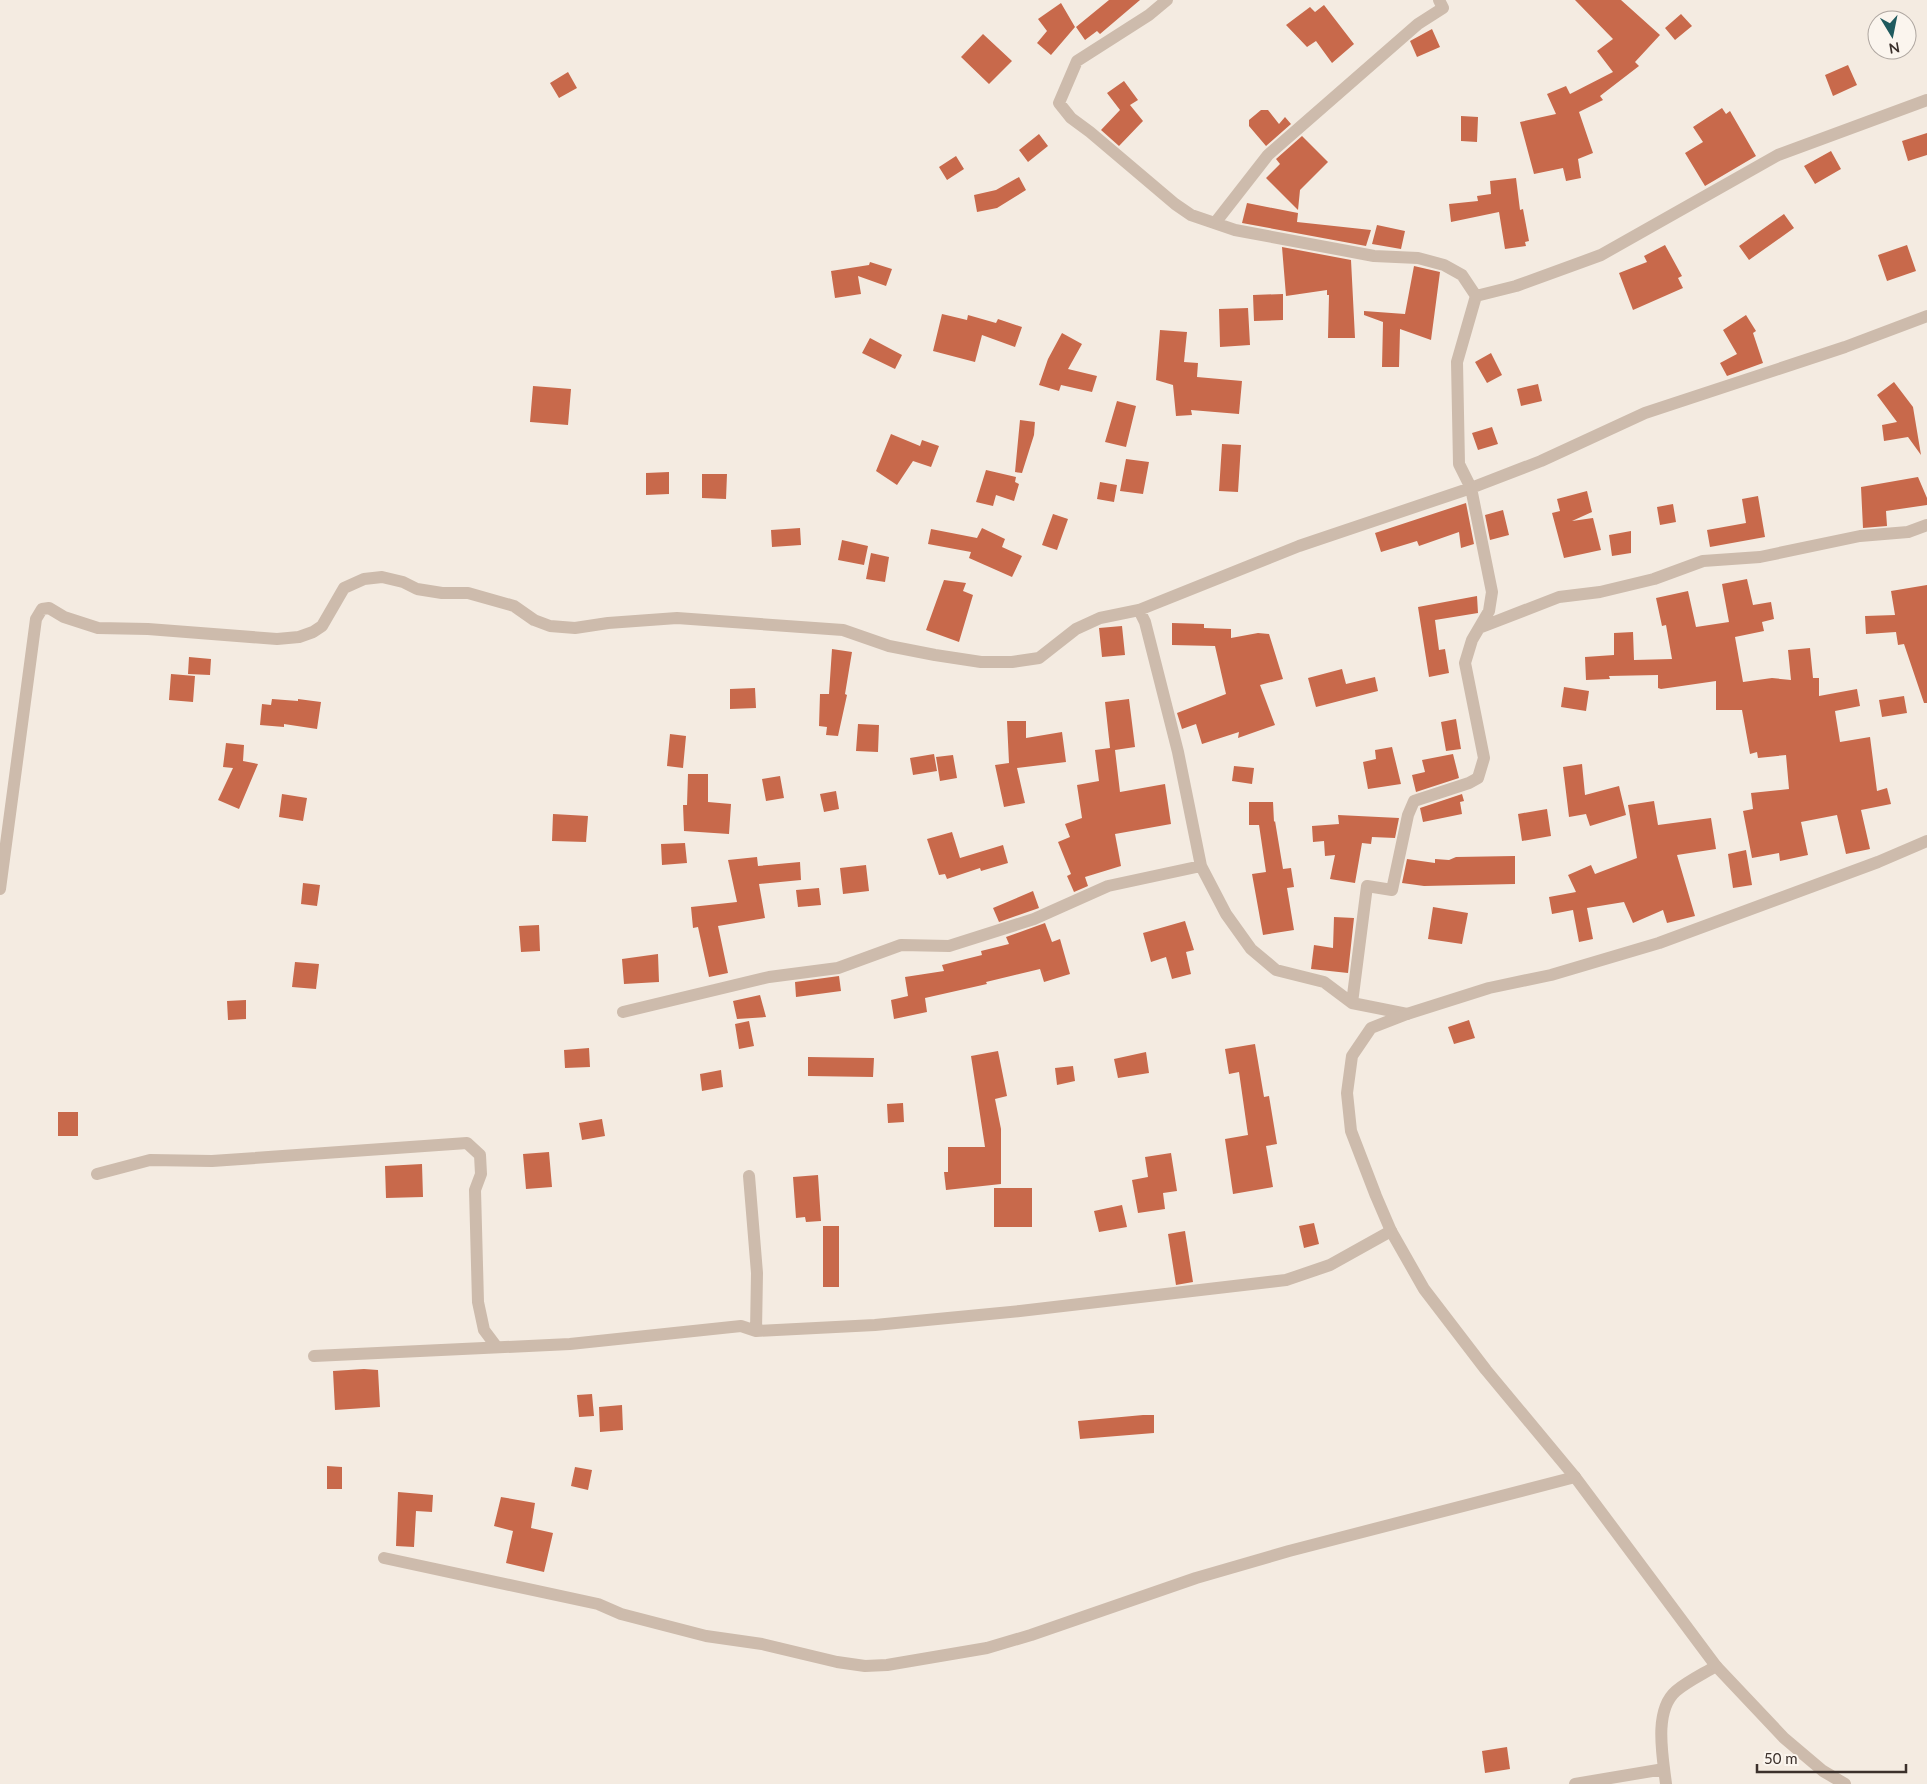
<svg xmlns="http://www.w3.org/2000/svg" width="1927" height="1784" font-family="Lato,sans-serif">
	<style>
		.building { fill: #c8694b }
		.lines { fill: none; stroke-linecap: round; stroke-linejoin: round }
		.minor { stroke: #cdbbac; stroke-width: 12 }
		.tertiary { stroke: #cdbbac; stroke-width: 12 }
	</style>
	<rect width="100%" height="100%" fill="#f4ebe1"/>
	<path class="building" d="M1109,0H1140L1100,34L1097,31L1085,40L1076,27Z
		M1575,0H1621L1660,35L1635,62L1639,66L1600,96L1603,100L1579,112L1593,153L1578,159L1581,178L1566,181L1563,168L1534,174L1520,122L1556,114L1547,94L1566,86L1570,94L1613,72L1597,51L1613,39Z
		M1061,3L1075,27L1051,55L1037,43L1047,31L1038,19Z
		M1324,5L1354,44L1332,63L1316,41L1307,47L1286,25L1310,7L1315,12Z
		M1681,14L1692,26L1675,40L1665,28Z
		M1432,29L1440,47L1417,57L1410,41Z
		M983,34L1012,61L989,84L961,57Z
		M1848,65L1857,85L1833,96L1825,75Z
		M568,72L577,88L559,98L550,83Z
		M1124,81L1138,100L1130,105L1143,121L1119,146L1101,130L1120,110L1107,93Z
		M1722,108L1726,114L1730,111L1756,156L1705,186L1685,153L1703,142L1693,127Z
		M1261,110H1268L1279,124L1285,117L1291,124L1266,146L1249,126V120Z
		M1461,116L1478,117L1477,142L1461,141Z
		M1927,133V155L1908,161L1902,141Z
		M1039,134L1048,146L1028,162L1019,150Z
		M1302,136L1328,162L1300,190L1298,210L1266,178L1280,164L1276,159Z
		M1831,151L1841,169L1815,184L1804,166Z
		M956,156L964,169L947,180L939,167Z
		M1019,177L1026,190L997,208L977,212L974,195L996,190Z
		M1516,178L1520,210L1523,209L1529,241L1525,242L1526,246L1505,249L1499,212L1451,222L1449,204L1478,201L1477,196L1491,194L1490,181Z
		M1247,203L1298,213L1297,222L1371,230L1366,246L1242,223Z
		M1784,214L1794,228L1749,260L1739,246Z
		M1377,225L1405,231L1401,249L1372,244Z
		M1665,245L1682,276L1678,278L1683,288L1633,310L1619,273L1647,262L1644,256Z
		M1907,245L1916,271L1887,281L1878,255Z
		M1282,247L1351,260L1355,338H1328L1329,295H1327V290L1286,296Z
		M870,262L892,269L886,286L858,276L861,294L835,298L831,271L869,265Z
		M1414,266L1440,272L1431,340L1400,329L1399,367H1382L1383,322L1364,315V311L1405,314Z
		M1283,294V320L1254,321L1253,295Z
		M1248,308L1250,345L1220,347L1219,309Z
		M942,314L967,320L968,315L996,323L998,319L1022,327L1015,347L982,335L975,362L933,351Z
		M1746,315L1756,331L1753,333L1763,363L1727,376L1720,363L1737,354L1723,330Z
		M1160,330L1187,332L1184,362L1198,363L1197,377L1242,381L1239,414L1191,410L1192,415L1176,416L1173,385L1156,380Z
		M1062,333L1082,344L1068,369L1097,376L1092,392L1061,385L1059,391L1039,385L1048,359Z
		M870,338L902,355L895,369L862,353Z
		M1491,353L1502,375L1487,383L1475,362Z
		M1894,382L1913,407L1921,455L1908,437L1884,441L1882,425L1897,422L1877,395Z
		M1538,384L1542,401L1521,406L1517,389Z
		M533,386L571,389L568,425L530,422Z
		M1117,401L1136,406L1126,447L1105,442Z
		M1020,420L1035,422L1034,435L1022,473L1015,472Z
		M1492,427L1498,444L1478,450L1472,433Z
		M891,434L920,446L922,440L939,446L931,467L913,461L897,485L876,471Z
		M1222,444L1241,445L1238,492L1219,491Z
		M1126,459L1149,462L1143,494L1120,491Z
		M986,470L1016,477L1015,482L1019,484L1014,501L996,495L993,506L976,502Z
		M669,472V494L646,495V473Z
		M702,474H727L726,499L702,498Z
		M1918,477L1927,498V505L1886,511L1887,526L1863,528L1861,487Z
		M1100,482L1117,485L1114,502L1097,499Z
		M1587,491L1592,512L1572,521L1593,518L1601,550L1564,558L1552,513L1560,511L1557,499Z
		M1758,496L1765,537L1710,547L1707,530L1746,523L1742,499Z
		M1466,503L1474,544L1461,548L1459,532L1419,546L1417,541L1381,552L1375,533Z
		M1673,504L1676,522L1660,525L1657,507Z
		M1503,510L1509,535L1490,540L1485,515Z
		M1053,514L1068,519L1057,550L1042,545Z
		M800,528L801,545L772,547L771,530Z
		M982,528L1005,539L1002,547L1022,556L1012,577L969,558L971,552L928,544L931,529L977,538Z
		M1631,531V553L1612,556L1609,535Z
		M842,540L868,546L864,565L838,560Z
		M871,553L889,557L885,582L866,579Z
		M1747,579L1753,605L1771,602L1774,619L1762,622L1764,631L1735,637L1743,682L1772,678L1791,680L1788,650L1810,648L1813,678H1819V696L1857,689L1860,706L1835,711L1840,742L1870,737L1877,791L1887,788L1891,804L1861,810L1870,849L1846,854L1837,815L1801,822L1808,855L1780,861L1779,853L1752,858L1743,811L1753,809L1751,793L1789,789L1786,755L1758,758L1757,752L1750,754L1742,710H1716V681L1661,689L1658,688V675L1609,676L1610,679L1586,680L1585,657L1614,655V633L1633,632L1634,660L1672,659L1666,625L1662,626L1656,598L1688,591L1696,627L1729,622L1722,584Z
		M944,580L966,583L963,591L973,595L959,642L926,630Z
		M1927,585V703H1924L1904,644L1898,645L1896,632L1866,634L1865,616L1895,615L1891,591Z
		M1477,596L1478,613L1435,620L1439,650L1445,649L1449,673L1429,677L1418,607Z
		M1172,623L1204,624V628L1231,629V638L1258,633L1269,634L1283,679L1260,685L1275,725L1238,738L1239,732L1202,744L1196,724L1182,729L1177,713L1226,694L1215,646L1172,645Z
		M1122,626L1125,655L1102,657L1099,628Z
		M832,649L852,652L845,694L847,695L838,736L826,735L827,727L819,726L820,694H829Z
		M189,657L211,659L210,675L188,674Z
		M1342,669L1346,684L1375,677L1378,691L1316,707L1308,678Z
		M171,674L195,676L193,702L169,700Z
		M1564,687L1589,691L1586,711L1561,707Z
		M755,688L756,708L730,709V689Z
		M1904,696L1907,713L1882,717L1879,700Z
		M272,699L298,701V699L321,702L317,729L284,724V727L260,725L262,704L271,705Z
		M1129,699L1135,747L1115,750L1120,792L1165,784L1171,824L1115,834L1121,866L1085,877L1088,886L1074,892L1067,876L1071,874L1058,842L1070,837L1065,824L1082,818L1077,785L1099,781L1095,750L1110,748L1105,702Z
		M1456,719L1461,749L1446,751L1441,722Z
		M1007,721H1026V738L1062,732L1066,762L1017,768L1025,803L1004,807L995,765L1009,763Z
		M858,724L879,725L878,752L856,751Z
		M670,734L686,736L683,768L667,766Z
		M226,743L244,745L243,761L258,764L239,809L218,800L233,768L223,767Z
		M1392,747L1401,784L1368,789L1363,762L1376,759L1375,750Z
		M934,754L937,771L913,775L910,758Z
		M1453,754L1459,778L1416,792L1412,775L1425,772L1422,760Z
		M953,755L957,778L940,781L936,757Z
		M1582,764L1585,795L1619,786L1626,815L1590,826L1586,814L1569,817L1563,767Z
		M1234,766L1254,768L1252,784L1232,781Z
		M688,774H708V802L731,804L729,834L684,831L683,805H687Z
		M780,776L784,798L766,801L762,779Z
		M836,791L839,809L824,812L820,794Z
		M282,794L307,798L303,821L279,817Z
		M1462,794L1464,801L1460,802L1462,814L1423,822L1420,808Z
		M1654,801L1658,825L1711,818L1716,849L1677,855L1695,916L1667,923L1663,910L1633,923L1624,902L1587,908L1593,939L1579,942L1573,910L1552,914L1549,897L1576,892L1568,875L1591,865L1595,874L1637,858L1628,805Z
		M1249,802H1273L1274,822L1275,821L1283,869L1291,868L1294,887L1287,888L1294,930L1263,935L1252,874L1266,872L1259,825H1249Z
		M1547,809L1551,836L1522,841L1518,814Z
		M553,814L588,816L586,842L552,841Z
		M1338,815L1399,818L1395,838L1372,837L1371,844L1362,843L1355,883L1330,879L1335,855L1325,856L1324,841L1313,842L1312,826L1339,824Z
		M952,832L960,858L1003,845L1008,863L981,871L980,868L947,879L945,874L939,875L927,839Z
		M685,843L687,863L662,865L661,844Z
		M1746,850L1752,885L1733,888L1728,854Z
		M1515,856V884L1424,886L1402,883L1407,859L1435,863V859L1449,860L1456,857Z
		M757,857L758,866L800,862L801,880L759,884L765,918L718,926L728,973L709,977L698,927L693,928L691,907L737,902L728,860Z
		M866,865L869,891L843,894L840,868Z
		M303,883L320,885L317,906L301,904Z
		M819,888L821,905L798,907L796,890Z
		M1033,891L1039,908L999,922L993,908Z
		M1433,907L1468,913L1462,944L1428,939Z
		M1334,917L1354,918L1348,973L1311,969L1314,945L1333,948Z
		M1185,921L1194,950L1186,952L1191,974L1172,979L1166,957L1151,962L1143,933Z
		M1045,923L1052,942L1060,939L1070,974L1044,982L1040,969L986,982L987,984L925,998L927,1012L894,1019L891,1000L908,996L905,977L944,971L942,965L982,955L981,951L1009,944L1006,937Z
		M539,925L540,951L521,952L519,926Z
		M658,954L659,982L624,984L622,959Z
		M295,962L319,964L316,989L292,987Z
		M839,976L841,991L796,997L795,982Z
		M760,995L766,1017L737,1019L733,1001Z
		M246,1000V1019L228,1020L227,1001Z
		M1469,1020L1475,1038L1454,1044L1448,1027Z
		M749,1021L754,1046L739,1049L735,1024Z
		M1255,1044L1264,1097L1269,1096L1277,1144L1266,1146L1273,1187L1233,1194L1225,1139L1248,1135L1239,1072L1229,1074L1225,1049Z
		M589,1048L590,1067L565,1068L564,1050Z
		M998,1051L1007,1096L995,1099L1001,1129V1184L946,1190L944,1172H948V1147H985L971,1056Z
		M1146,1052L1149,1073L1118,1078L1114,1059Z
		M808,1057L874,1058L873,1077L808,1076Z
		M1073,1066L1075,1081L1057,1085L1055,1068Z
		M721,1070L723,1087L702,1091L700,1074Z
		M903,1103L904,1122L888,1123L887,1104Z
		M58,1112H78V1136H58Z
		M602,1119L605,1136L582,1140L579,1123Z
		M549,1152L552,1187L526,1189L523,1154Z
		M1171,1153L1177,1191L1163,1193L1165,1209L1138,1213L1132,1180L1148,1177L1145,1157Z
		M422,1164L423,1197L386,1198L385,1166Z
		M818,1175L821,1221L806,1222L805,1217L796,1218L793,1177Z
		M994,1188H1032V1227H994Z
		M1122,1205L1127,1227L1099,1232L1094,1211Z
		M1314,1223L1319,1244L1304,1248L1299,1226Z
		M823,1226H839V1287H823Z
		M1185,1231L1193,1282L1176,1285L1168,1234Z
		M364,1369L378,1370L380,1407L335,1410L333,1371Z
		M592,1394L594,1416L579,1417L577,1395Z
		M622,1405L623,1430L600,1432L599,1407Z
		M1143,1415H1154V1433L1080,1439L1078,1421Z
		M327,1466L342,1467V1489H327Z
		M575,1467L592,1470L588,1490L571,1486Z
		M398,1492L433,1495L432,1512L416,1511L414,1547L396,1546Z
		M501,1497L535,1503L531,1528L553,1533L544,1572L506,1563L513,1531L494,1526Z
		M1507,1747L1510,1769L1485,1773L1482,1751Z"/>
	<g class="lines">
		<path class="minor" d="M1167,0L1149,15L1077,61L1059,103L1071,118L1090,132L1175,204L1191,215L1235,230L1374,256L1418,258L1444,265L1462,275L1476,296
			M1215,223L1268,155L1418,24L1443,8L1439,0
			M1476,296L1516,286L1601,255L1778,155L1927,100
			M1139,610L1145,622L1178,752L1201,866L1226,914L1251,949L1276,970L1324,982L1352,1003L1407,1014
			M1479,628L1559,597L1600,592L1654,579L1703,561L1760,557L1860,536L1908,532L1927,525
			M0,889L36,619L42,609L49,608L64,617L98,628L148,629L277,639L299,637L313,632L322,626L344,588L364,579L382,577L403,582L417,589L442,593H468L514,606L534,620L550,626L575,628L608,623L677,618L843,630L889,646L935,655L981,662H1012L1039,658L1076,629L1100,618L1139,610L1299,546L1471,488L1541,461L1645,413L1845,347L1927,316
			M1352,1003L1367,886L1392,890L1408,815L1414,801L1469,783L1478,778L1484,758L1465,663L1472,640L1489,611L1492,592L1471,488L1459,464L1457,362L1476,296
			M623,1012L769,977L838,968L901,945L949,946L1034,919L1108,886L1201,866
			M97,1174L150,1160L212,1161L467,1143L480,1155L481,1174L475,1190L478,1302L484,1330L496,1346
			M749,1176L757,1273L756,1331
			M314,1356L570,1344L741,1326L756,1331L875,1325L1020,1311L1286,1280L1330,1265L1391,1231
			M384,1558L598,1604L621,1614L706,1636L762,1644L837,1662L865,1666L887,1665L987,1648L1031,1635L1196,1578L1289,1551L1575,1477
			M1575,1784L1664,1769
			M1666,1784C1663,1758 1653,1711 1676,1691C1688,1681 1703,1674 1716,1666"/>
		<path class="tertiary" d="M1845,1784L1823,1771L1784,1738L1716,1666L1575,1477L1486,1370L1424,1289L1391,1231L1376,1196L1351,1131L1347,1093L1352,1056L1371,1028L1407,1014L1489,988L1551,975L1659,943L1878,862L1927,841"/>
	</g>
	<g transform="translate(1892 35) rotate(170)"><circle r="24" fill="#fbf5ee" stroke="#aea6a0"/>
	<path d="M0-4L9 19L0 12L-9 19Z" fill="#1f5a5e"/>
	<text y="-8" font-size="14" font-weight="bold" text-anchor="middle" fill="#3b302b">N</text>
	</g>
	<path d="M1757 1764v8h149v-8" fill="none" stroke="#3b302b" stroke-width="2.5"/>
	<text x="1764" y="1764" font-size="15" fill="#3b302b" stroke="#fbf5ee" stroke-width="4" paint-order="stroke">50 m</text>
</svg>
